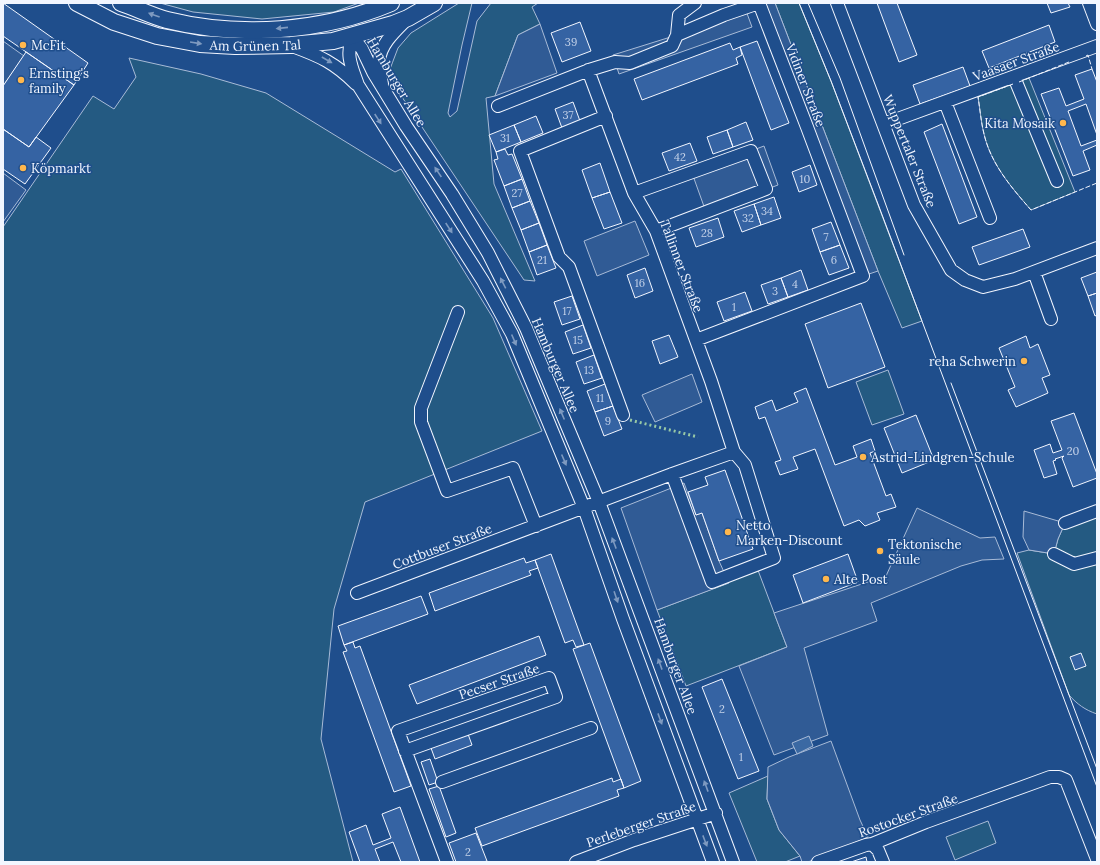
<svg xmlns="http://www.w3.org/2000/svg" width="1100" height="865" font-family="Lora,serif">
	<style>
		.green { fill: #245a82; stroke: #a8bbd7 }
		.parking { fill: #305b95; stroke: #a8bbd7 }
		.water { fill: #3b69a3; stroke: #a8bbd7 }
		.building { fill: #3563a3; stroke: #f2f6ff }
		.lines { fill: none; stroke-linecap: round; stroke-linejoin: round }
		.minor-casing { stroke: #f2f6ff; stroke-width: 14 }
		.major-casing { stroke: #f2f6ff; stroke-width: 18 }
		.minor { stroke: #1f4e8c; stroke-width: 12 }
		.major { stroke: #1f4e8c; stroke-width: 16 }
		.tram { stroke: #f2f6ff; stroke-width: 1 }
		.hedge { stroke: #97c8a6; stroke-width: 3; stroke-dasharray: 2 3; stroke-linecap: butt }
		.fence { stroke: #f2f6ff; stroke-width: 1; stroke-dasharray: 5 2; stroke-linecap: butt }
		.oneway { fill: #7e9ac0 }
		.poi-dot { fill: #ffb74d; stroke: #1f4e8c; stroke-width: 1.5 }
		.labels { text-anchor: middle; stroke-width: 3; stroke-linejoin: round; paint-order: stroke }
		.number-label { font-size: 11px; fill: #c3d1e8 }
		.street-label { font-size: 13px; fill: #f2f6ff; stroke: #1f4e8c }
		.poi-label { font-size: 13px; fill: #f2f6ff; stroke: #1f4e8c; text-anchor: start }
	</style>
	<rect width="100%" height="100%" fill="#1f4e8c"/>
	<path class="green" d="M160,3H359L334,12L262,19L193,12Z
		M459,3H472L462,45L448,113L450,117L457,111L477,21L491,3H538L532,7L540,24L518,35L495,96L486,98L494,184L535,281L524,280L396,88L390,69L398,48L411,33Z
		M775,3H799L831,81L922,321L902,328L878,271Z
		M129,58L201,74L266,93L395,172L401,169L493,318L542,431L365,502L334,609L321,739L353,862H3V227L93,96L114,109L136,77Z
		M1029,78L1075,192L1031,210C1011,187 991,164 984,134C981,122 980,109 978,97Z
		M888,370L904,414L872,425L856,382Z
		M1097,511V714C1085,710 1077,704 1069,695L1017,553L1029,550L1054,554L1058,539L1065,523Z
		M756,565L787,647L686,686L657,610L728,583L726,576Z
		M768,776L767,799L779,830L800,856L785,862H757L729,793Z
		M988,821L996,843L955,860L946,837Z"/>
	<path class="parking" d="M759,3H775L878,271L863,276Z
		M745,8L752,27L619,74L613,55L677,35Z
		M540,24L557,73L495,96L518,35Z
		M3,41L24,56L3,86Z
		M764,146L778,185L706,212L692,173Z
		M3,173L26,190L3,222Z
		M635,221L649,255L597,276L584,241Z
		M692,374L702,402L655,422L642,395Z
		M684,483L696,515L702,513L719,561L729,583L657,610L621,508Z
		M917,508L980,538L995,537L1004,559L982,560L961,566L871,603L877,621L804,648L828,735L774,755L739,666L787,647L774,613L886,576Z
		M1024,511L1065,523L1058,539L1054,554L1029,550L1023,537Z
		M831,741L860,820L868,837L808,862H802L800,856L779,830L767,799L768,767L789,757Z"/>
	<path class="water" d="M809,736L813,746L797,754L792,743Z"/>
	<path class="building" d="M3,3L88,63L74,85L3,36Z
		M877,3H897L917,55L899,62Z
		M1047,3H1068L1070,7L1051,13Z
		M580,22L591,51L562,62L551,33Z
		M1049,25L1055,42L989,68L982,51Z
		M757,41L789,123L771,130L740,47Z
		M730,43L733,50L740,47L742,55L736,58L738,64L642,100L634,79Z
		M26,52L74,85L29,147L3,129V86Z
		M963,67L970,86L920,104L913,85Z
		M1092,69L1097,82V135L1086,104L1068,111L1081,146L1097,140V145L1083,151L1090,170L1073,176L1041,94L1059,88L1066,106L1084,99L1075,75Z
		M573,102L580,121L562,128L555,109Z
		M536,116L543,133L521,142L514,125Z
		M746,122L753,140L733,147L727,130Z
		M942,124L977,217L959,224L924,132Z
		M514,125L521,142L496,152L489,135Z
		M3,129L29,147L36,137L51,148L25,184L3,169Z
		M727,130L733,147L713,154L707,137Z
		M690,143L697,161L669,171L662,153Z
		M505,149L508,155L512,154L522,179L504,186L494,160L498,159L496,152Z
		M600,163L610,192L592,198L582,170Z
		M810,165L817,185L799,192L792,172Z
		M522,179L530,201L512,208L504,186Z
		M610,192L622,223L604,229L592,198Z
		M774,197L781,218L761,225L754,204Z
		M530,201L539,223L521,230L512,208Z
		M754,204L761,225L742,232L734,211Z
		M718,218L724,237L696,247L689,228Z
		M831,222L840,245L820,252L812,229Z
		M539,223L547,245L529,252L521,230Z
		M1023,229L1030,247L979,265L972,247Z
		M547,245L556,268L537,275L529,252Z
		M840,245L849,268L829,275L820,252Z
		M645,268L653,291L635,298L627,275Z
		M801,270L808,290L788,297L781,278Z
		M1097,272V293L1088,296L1081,278Z
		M781,278L788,297L768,304L761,285Z
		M745,292L752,311L724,321L717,302Z
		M1097,293V315L1095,316L1088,296Z
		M572,296L580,319L562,325L554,302Z
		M861,303L885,367L828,388L805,324Z
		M583,325L591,348L573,354L565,332Z
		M669,335L678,357L660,364L652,341Z
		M1026,336L1030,348L1038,344L1050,375L1042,378L1048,393L1016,407L1008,390L1015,387L999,348Z
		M594,355L602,378L584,384L576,362Z
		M605,384L613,406L595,412L587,391Z
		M806,388L835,465L857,457L853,446L871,439L875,451L870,453L886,496L891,494L896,507L877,513L880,520L865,526L859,520L844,526L815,449L793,457L798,469L780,475L775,462L781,460L765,417L759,419L755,407L772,400L776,411L798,402L794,393Z
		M613,406L622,429L604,436L595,412Z
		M1074,413L1097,474V478L1073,487L1062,458L1064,456L1055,459L1056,460L1053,461L1057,474L1044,478L1034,450L1050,444L1053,453L1062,450L1051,421Z
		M916,415L934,460L902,473L884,428Z
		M725,470L753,549L719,561L702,513L696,515L688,492L708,485L705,477Z
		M551,554L584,645L576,647L573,640L565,643L535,560Z
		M848,554L858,582L803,603L793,575Z
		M524,558L526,563L535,560L538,568L529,571L531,575L435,611L429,593Z
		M421,596L428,614L344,645L338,626Z
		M539,636L546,655L417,704L409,685Z
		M353,642L355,648L360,646L411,786L394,792L343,652L347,651L344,645Z
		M590,643L641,781L624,788L573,649Z
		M1081,653L1086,666L1075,670L1070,657Z
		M722,679L759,771L738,779L702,687Z
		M468,734L472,745L435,759L431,748Z
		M430,759L438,782L429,785L421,762Z
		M612,778L613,782L621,779L624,788L617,790L619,796L482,846L475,828Z
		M439,786L456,833L446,837L429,789Z
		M400,807L420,862H401L393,842L375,849L380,862H360L349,832L366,825L373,845L391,838L382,814Z
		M476,833L487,861L483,862H456L449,843Z
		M866,857L867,862H851Z"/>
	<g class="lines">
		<defs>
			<path id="minor" d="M837,3L914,205L951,270L965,280L983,287L1015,279L1097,248
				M1089,3L1097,24
				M677,35L679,15L695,3
				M352,36L362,49L373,72L406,126L452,194L488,253L526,328L599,502L733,862
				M352,36C346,57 351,65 358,85L483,281L512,334L584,508L623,619L713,862
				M292,46C320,56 335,63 356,84
				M588,70L634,193L656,231L711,381L734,452L745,465L774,558L712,582L672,474
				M1014,77L1057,181
				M382,84C381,77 378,68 379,61C380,45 394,32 405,21
				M945,102L990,218
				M498,106L589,70L615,62L630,63L672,46L677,35L724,15L759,3L807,127L863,276L696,340
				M606,116L520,151L559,257L569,267L623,415
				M884,124L1097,46
				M634,193L751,151L766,189L656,231
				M1034,272L1051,319
				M458,312L421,408V422L447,491L513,468L536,526
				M1065,523L1097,511
				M1054,554L1074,564L1097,558
				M357,593L672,474L734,452
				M405,751L556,697L549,678L398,731L447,862
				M442,782L591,728
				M872,844L878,850L883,862
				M576,862L634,840L716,813
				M818,862L866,845L872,844L926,822L1050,777H1059L1066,780L1097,859"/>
			<g id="major">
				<path id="s1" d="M77,3L114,22L157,36L200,44L235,46L291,45L333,41L393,24L408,18L434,3"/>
				<path d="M121,3C136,8 152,16 167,20C240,38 322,32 391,3"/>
			</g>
		</defs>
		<use href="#minor" class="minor-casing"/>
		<use href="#major" class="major-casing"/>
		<use href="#minor" class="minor"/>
		<use href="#major" class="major"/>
		<path class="tram" d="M799,3L831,81L878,204L1097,787
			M808,3L840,78L904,255
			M951,383L1097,769"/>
		<path class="hedge" d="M630,420L698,437"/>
		<path class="fence" d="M1086,56L1088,55L1092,69
			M1019,82L1069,62
			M1013,84L978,97C980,109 981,122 984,134C991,164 1011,187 1031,210L1097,183"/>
	</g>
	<defs><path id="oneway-solid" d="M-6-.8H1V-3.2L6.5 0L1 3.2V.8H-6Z"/></defs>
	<g class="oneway">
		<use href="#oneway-solid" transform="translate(154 15) rotate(-160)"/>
		<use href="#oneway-solid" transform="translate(282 28) rotate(174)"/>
		<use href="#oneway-solid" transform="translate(196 43) rotate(9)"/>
		<use href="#oneway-solid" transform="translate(327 60) rotate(30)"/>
		<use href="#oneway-solid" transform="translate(378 119) rotate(57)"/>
		<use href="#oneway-solid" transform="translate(438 172) rotate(-124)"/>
		<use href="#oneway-solid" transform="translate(449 228) rotate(57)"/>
		<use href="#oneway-solid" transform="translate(503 283) rotate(-117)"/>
		<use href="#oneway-solid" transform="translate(514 340) rotate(67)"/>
		<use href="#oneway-solid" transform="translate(562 414) rotate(-113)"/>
		<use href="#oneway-solid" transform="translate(564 460) rotate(67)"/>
		<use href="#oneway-solid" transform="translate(614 543) rotate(-111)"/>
		<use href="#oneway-solid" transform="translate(616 597) rotate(71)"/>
		<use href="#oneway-solid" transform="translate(660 664) rotate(-110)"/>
		<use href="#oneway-solid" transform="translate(660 719) rotate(70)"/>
		<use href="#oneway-solid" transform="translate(706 786) rotate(-110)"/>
		<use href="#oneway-solid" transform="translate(705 841) rotate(69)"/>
	</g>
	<g class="poi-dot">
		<circle cx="23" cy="45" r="4"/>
		<circle cx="21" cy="80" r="4"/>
		<circle cx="1063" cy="123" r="4"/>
		<circle cx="23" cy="168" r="4"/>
		<circle cx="1024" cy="361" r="4"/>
		<circle cx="863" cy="457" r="4"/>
		<circle cx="728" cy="532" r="4"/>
		<circle cx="880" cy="551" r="4"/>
		<circle cx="826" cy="579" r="4"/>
	</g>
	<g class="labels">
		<g class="number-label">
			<text x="571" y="46">39</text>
			<text x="568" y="119">37</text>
			<text x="505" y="142">31</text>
			<text x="680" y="161">42</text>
			<text x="805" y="183">10</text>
			<text x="517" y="197">27</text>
			<text x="767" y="215">34</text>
			<text x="748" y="222">32</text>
			<text x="707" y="237">28</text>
			<text x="826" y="241">7</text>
			<text x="542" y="264">21</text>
			<text x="834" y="264">6</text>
			<text x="640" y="287">16</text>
			<text x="795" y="288">4</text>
			<text x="775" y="295">3</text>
			<text x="734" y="311">1</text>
			<text x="567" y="315">17</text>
			<text x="578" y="344">15</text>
			<text x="589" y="374">13</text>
			<text x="600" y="402">11</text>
			<text x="608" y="425">9</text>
			<text x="1073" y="455">20</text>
			<text x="722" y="713">2</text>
			<text x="741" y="761">1</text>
			<text x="468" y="856">2</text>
		</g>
		<g class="street-label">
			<text dy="5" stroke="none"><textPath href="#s1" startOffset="186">Am Grünen Tal</textPath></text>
			<text transform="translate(1016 61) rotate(-20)" y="5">Vaasaer Straße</text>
			<text transform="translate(397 82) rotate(59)" y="5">Hamburger Allee</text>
			<text transform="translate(806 85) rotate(69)" y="5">Vidiner Straße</text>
			<text transform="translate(910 151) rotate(68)" y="5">Wuppertaler Straße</text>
			<text transform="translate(682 266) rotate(69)" y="5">Tallinner Straße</text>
			<text transform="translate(556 365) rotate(67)" y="5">Hamburger Allee</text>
			<text transform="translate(442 546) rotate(-21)" y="5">Cottbuser Straße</text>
			<text transform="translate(676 666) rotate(70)" y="5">Hamburger Allee</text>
			<text transform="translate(499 681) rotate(-19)" y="5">Pecser Straße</text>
			<text transform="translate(908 815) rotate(-20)" y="5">Rostocker Straße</text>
			<text transform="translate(641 824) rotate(-19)" y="5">Perleberger Straße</text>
		</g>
		<g class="poi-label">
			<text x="31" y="50">McFit</text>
			<text x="29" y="78">Ernsting's<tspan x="29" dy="15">family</tspan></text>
			<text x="1055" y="128" text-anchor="end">Kita Mosaik</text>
			<text x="31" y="173">Köpmarkt</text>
			<text x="1016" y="366" text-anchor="end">reha Schwerin</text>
			<text x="871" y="462">Astrid-Lindgren-Schule</text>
			<text x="736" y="530">Netto<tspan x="736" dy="15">Marken-Discount</tspan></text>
			<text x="888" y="549">Tektonische<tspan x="888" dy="15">Säule</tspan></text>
			<text x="834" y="584">Alte Post</text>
		</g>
	</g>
	<rect width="1100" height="865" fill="none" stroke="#f2f6ff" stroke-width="8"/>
</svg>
